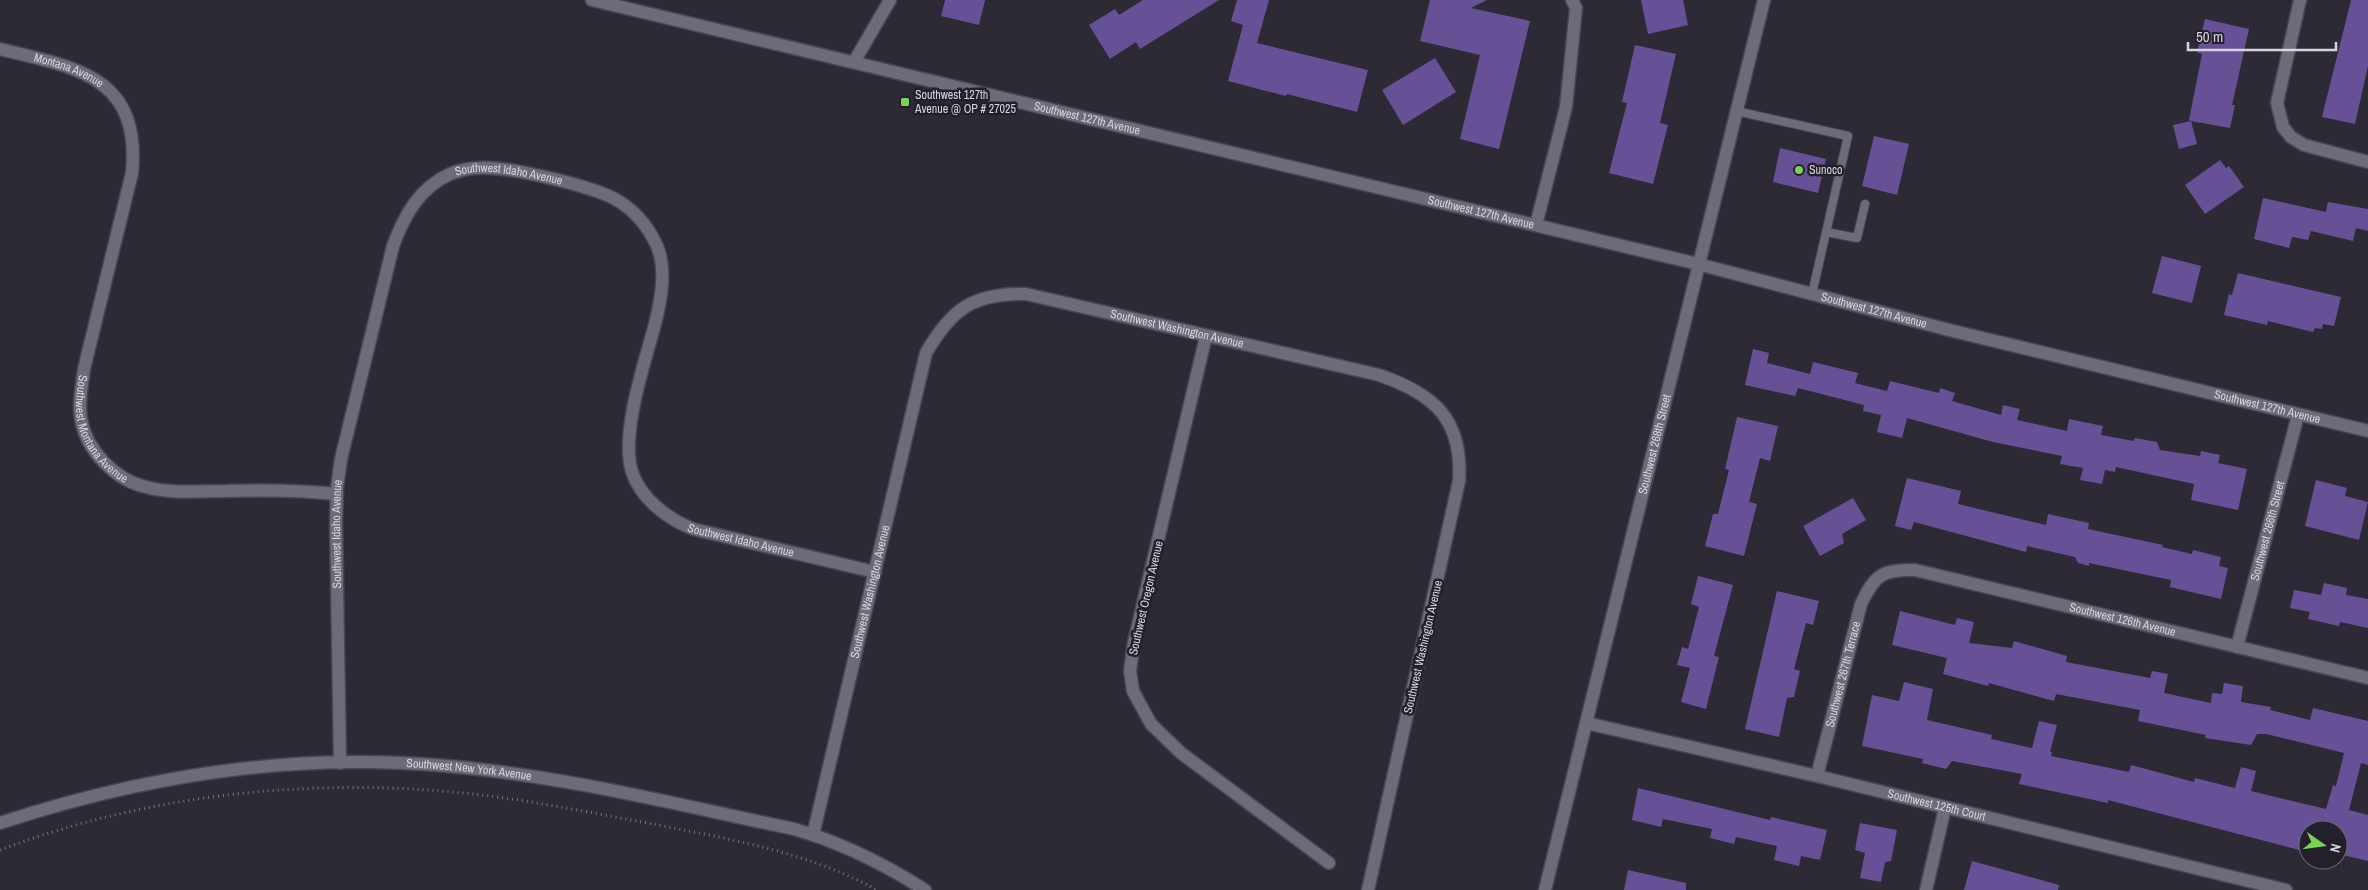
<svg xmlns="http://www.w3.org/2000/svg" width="2368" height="890" font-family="'Archivo Narrow',sans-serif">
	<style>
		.building { fill: #665196 }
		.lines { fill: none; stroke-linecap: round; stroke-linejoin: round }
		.lane-casing { stroke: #47454f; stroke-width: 10 }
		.street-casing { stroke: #47454f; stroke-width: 15 }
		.secondary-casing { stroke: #47454f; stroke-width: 15 }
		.path { stroke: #75737d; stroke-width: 3; stroke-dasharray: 1 4; stroke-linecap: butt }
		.lane { stroke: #6e6a79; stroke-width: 8 }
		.street { stroke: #6e6a79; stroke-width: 12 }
		.secondary { stroke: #6e6a79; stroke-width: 12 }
		.poi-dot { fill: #7bd156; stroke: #23202c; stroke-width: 2 }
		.labels { text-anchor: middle; stroke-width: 5; stroke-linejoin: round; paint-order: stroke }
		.street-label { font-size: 12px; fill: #d6d5dd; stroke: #23202c }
		.poi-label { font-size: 12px; fill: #d6d5dd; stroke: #23202c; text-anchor: start }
	</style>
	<rect width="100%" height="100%" fill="#2d2a36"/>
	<path class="building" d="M945,0H985L979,25L941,16Z
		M1143,0H1219L1140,49L1136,42L1110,59L1089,25L1115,9L1119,15Z
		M1237,0H1269L1257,43L1368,70L1357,112L1287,94L1286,96L1228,81L1243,25L1231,21Z
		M1430,0H1487L1471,8L1530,21L1499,149L1460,139L1480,55L1420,41Z
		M1641,0H1683L1688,25L1648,34Z
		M2351,0H2368V66L2355,124L2322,117Z
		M2205,19L2249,29L2232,105H2235L2230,128L2191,121L2197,144L2179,149L2173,125L2191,121L2189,120L2202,54L2197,52Z
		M1635,45L1676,54L1660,123L1668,125L1653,184L1609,173L1627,103L1622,102Z
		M1435,58L1456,92L1403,125L1382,90Z
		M1874,136L1909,144L1897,195L1862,186Z
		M1780,148L1826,159L1818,193L1773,182Z
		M2220,160L2226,168L2229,166L2244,187L2205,214L2185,185Z
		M2263,198L2326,212L2328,202L2368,209V231L2356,228L2353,241L2311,231L2308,240L2292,237L2289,248L2254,239Z
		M2162,256L2201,266L2192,303L2152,293Z
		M2238,273L2341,297L2334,326L2323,324L2322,329L2315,328L2313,332L2268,321L2267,325L2224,315L2229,294L2232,295Z
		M1753,349L1769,353L1767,363L1810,374L1813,362L1858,373L1855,383L1887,391L1890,381L1939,393L1940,388L1955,393L1952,401L2001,415L2003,405L2020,409L2017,420L2067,431L2069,419L2103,426L2101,435L2134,441L2135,438L2157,442L2160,450L2200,456L2201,451L2220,455L2218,463L2247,469L2238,510L2191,500L2194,484L2116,467L2115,472L2105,470L2102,484L2080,480L2083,468L2060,464L2062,456L1993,442L1907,418L1902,438L1877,432L1881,415L1863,411L1864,405L1798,388L1795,396L1745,385Z
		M1737,417L1778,426L1770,461L1760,458L1749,502L1757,504L1744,556L1705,546L1713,514H1718L1729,470L1725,469Z
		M1907,478L1961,491L1958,504L2046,525L2048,514L2089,523L2088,529L2163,545L2162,547L2192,554L2193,550L2221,557L2219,566L2228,568L2221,599L2170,587L2171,580L2089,563V566L2078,563L2075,557L2027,546L2026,552L1914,522L1911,530L1895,526Z
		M2316,480L2347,488L2345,496L2368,502L2359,540L2305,526Z
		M1853,498L1866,520L1842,534L1844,543L1820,556L1803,526Z
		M1698,576L1733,585L1714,656L1719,657L1706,709L1681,702L1690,668L1677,665L1682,647L1688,649L1699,607L1691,604Z
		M2324,583L2347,588L2346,595L2368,599V628L2340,622L2339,626L2308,619L2310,612L2290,608L2294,590L2321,595Z
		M1777,591L1819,601L1813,625L1806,623L1794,669L1800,671L1794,697L1787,698L1779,737L1745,729Z
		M1900,611L1955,625L1957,618L1974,622L1969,643L2012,648L2014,641L2067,656L2066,662L2150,678L2152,671L2168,674L2164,693L2211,703L2212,693L2222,694L2224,683L2243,686L2241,702L2271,707L2270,710L2310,720L2313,708L2368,721V765L2361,763L2349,810L2368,815V861L2338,854V830H2308L2303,851L2108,800V803L2019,784L2022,774L1952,761L1946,769L1922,763L1923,759L1862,746L1872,695L1899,701L1904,682L1933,689L1927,720L1992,735L1991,739L2032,748L2039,721L2057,725L2050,752H2052L2051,756L2129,772L2131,765L2194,782L2195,778L2235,788L2241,767L2256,771L2251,791L2326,809L2333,785L2336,786L2344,753L2266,734H2257L2251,745L2205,738L2206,735L2138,721L2140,710L2056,694L2054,701L1989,683L1988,686L1943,674L1947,658L1892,645Z
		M1638,788L1770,820L1771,817L1827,830L1820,860L1801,856L1799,866L1774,860L1777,846L1736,837L1734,844L1710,838L1712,829L1663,819L1661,827L1632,820Z
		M1860,823L1897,830L1891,861L1885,862L1881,882L1860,878L1865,853L1855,850Z
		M1972,861L2059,885L2058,890H1964Z
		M1628,870L1686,883V890H1624Z"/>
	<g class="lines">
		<defs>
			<path id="lane" d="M1736,111L1848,136L1812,294
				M1826,232L1857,238L1865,204"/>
			<g id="street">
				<path d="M2300,0L2277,103L2283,127L2291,137L2304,145L2368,162"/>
				<path id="s1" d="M0,49C77,68 141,76 132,173L84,369C82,386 78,403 81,419C86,450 115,480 146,487C171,494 200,491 226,491C263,490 299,490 336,494"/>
				<path d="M854,62L890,0"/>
				<path d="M1536,225L1566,107L1576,8L1572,0"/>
				<path d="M1206,336L1134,642L1130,671L1133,691L1151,724L1181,753L1329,863"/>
				<path id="s2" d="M2237,647L2298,415"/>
				<path id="s3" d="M1586,723L1817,776L2286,890"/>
				<path id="s4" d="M340,763L336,522L337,488L341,459L393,246C404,216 419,188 450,174C462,169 476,167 490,168C518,169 591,186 615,199C633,209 648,226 657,246C667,269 661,300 655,324C645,362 620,434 632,472C641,499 668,519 693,529L875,572"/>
				<path id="s5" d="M1817,776L1861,604C1875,575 1882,569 1915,570L2368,678"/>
				<path id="s6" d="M0,823C143,776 296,752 447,766C564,776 679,805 794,829C840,842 884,864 925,890"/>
				<path id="s7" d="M813,835L926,353C952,308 974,293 1026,294L1379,375C1434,394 1463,419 1459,481L1368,890"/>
				<path d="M1926,890L1945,808"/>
			</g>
			<g id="secondary">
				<path id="s8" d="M592,0L1698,264L1949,330L2368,431"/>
				<path id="s9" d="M1545,890L1764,0"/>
			</g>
		</defs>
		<use href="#lane" class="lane-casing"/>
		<use href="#street" class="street-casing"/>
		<use href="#secondary" class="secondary-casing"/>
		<path class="path" d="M0,850C143,796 301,778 453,792C520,798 587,812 653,824C729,839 808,852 877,890"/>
		<use href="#lane" class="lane"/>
		<use href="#street" class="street"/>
		<use href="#secondary" class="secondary"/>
	</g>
	<g class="poi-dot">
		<rect x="900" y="97" width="10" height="10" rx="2.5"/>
		<circle cx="1799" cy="170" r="5"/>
	</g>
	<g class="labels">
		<g class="street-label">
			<text dy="4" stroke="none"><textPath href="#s1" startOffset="72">Montana Avenue</textPath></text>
			<text dy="4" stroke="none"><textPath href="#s8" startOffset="509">Southwest 127th Avenue</textPath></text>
			<text dy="4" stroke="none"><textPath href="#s4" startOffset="678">Southwest Idaho Avenue</textPath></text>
			<text dy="4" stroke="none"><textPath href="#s8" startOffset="914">Southwest 127th Avenue</textPath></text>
			<text dy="4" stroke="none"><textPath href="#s8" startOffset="1319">Southwest 127th Avenue</textPath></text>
			<text dy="4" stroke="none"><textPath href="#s7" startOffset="774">Southwest Washington Avenue</textPath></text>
			<text dy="4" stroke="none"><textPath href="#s8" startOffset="1724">Southwest 127th Avenue</textPath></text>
			<text dy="4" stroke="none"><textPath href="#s1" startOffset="476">Southwest Montana Avenue</textPath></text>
			<text dy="4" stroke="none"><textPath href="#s9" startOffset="459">Southwest 268th Street</textPath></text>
			<text dy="4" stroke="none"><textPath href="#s2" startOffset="120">Southwest 266th Street</textPath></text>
			<text dy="4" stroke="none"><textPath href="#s4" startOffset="229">Southwest Idaho Avenue</textPath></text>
			<text dy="4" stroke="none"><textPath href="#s4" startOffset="1218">Southwest Idaho Avenue</textPath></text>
			<text dy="4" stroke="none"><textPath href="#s7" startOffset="250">Southwest Washington Avenue</textPath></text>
			<text transform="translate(1146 598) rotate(-77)" y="4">Southwest Oregon Avenue</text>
			<text dy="4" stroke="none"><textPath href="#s5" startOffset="461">Southwest 126th Avenue</textPath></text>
			<text transform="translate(1423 647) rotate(-77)" y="4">Southwest Washington Avenue</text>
			<text dy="4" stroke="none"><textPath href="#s5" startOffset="105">Southwest 267th Terrace</textPath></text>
			<text dy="4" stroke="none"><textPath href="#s6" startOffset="476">Southwest New York Avenue</textPath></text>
			<text dy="4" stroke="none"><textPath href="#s3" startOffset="360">Southwest 125th Court</textPath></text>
		</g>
		<g class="poi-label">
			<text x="915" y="99">Southwest 127th<tspan x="915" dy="14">Avenue @ OP # 27025</tspan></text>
			<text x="1809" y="174">Sunoco</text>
		</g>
	</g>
	<g transform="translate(2323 845) rotate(104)"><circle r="24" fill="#23202c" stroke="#6b6873"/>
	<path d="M0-4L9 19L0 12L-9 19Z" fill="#7bd156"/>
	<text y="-8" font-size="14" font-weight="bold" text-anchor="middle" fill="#d6d5dd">N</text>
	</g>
	<path d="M2188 42v8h148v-8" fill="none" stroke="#d6d5dd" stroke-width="2.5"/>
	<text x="2196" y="42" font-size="15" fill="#d6d5dd" stroke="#23202c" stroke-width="4" paint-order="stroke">50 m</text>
</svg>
